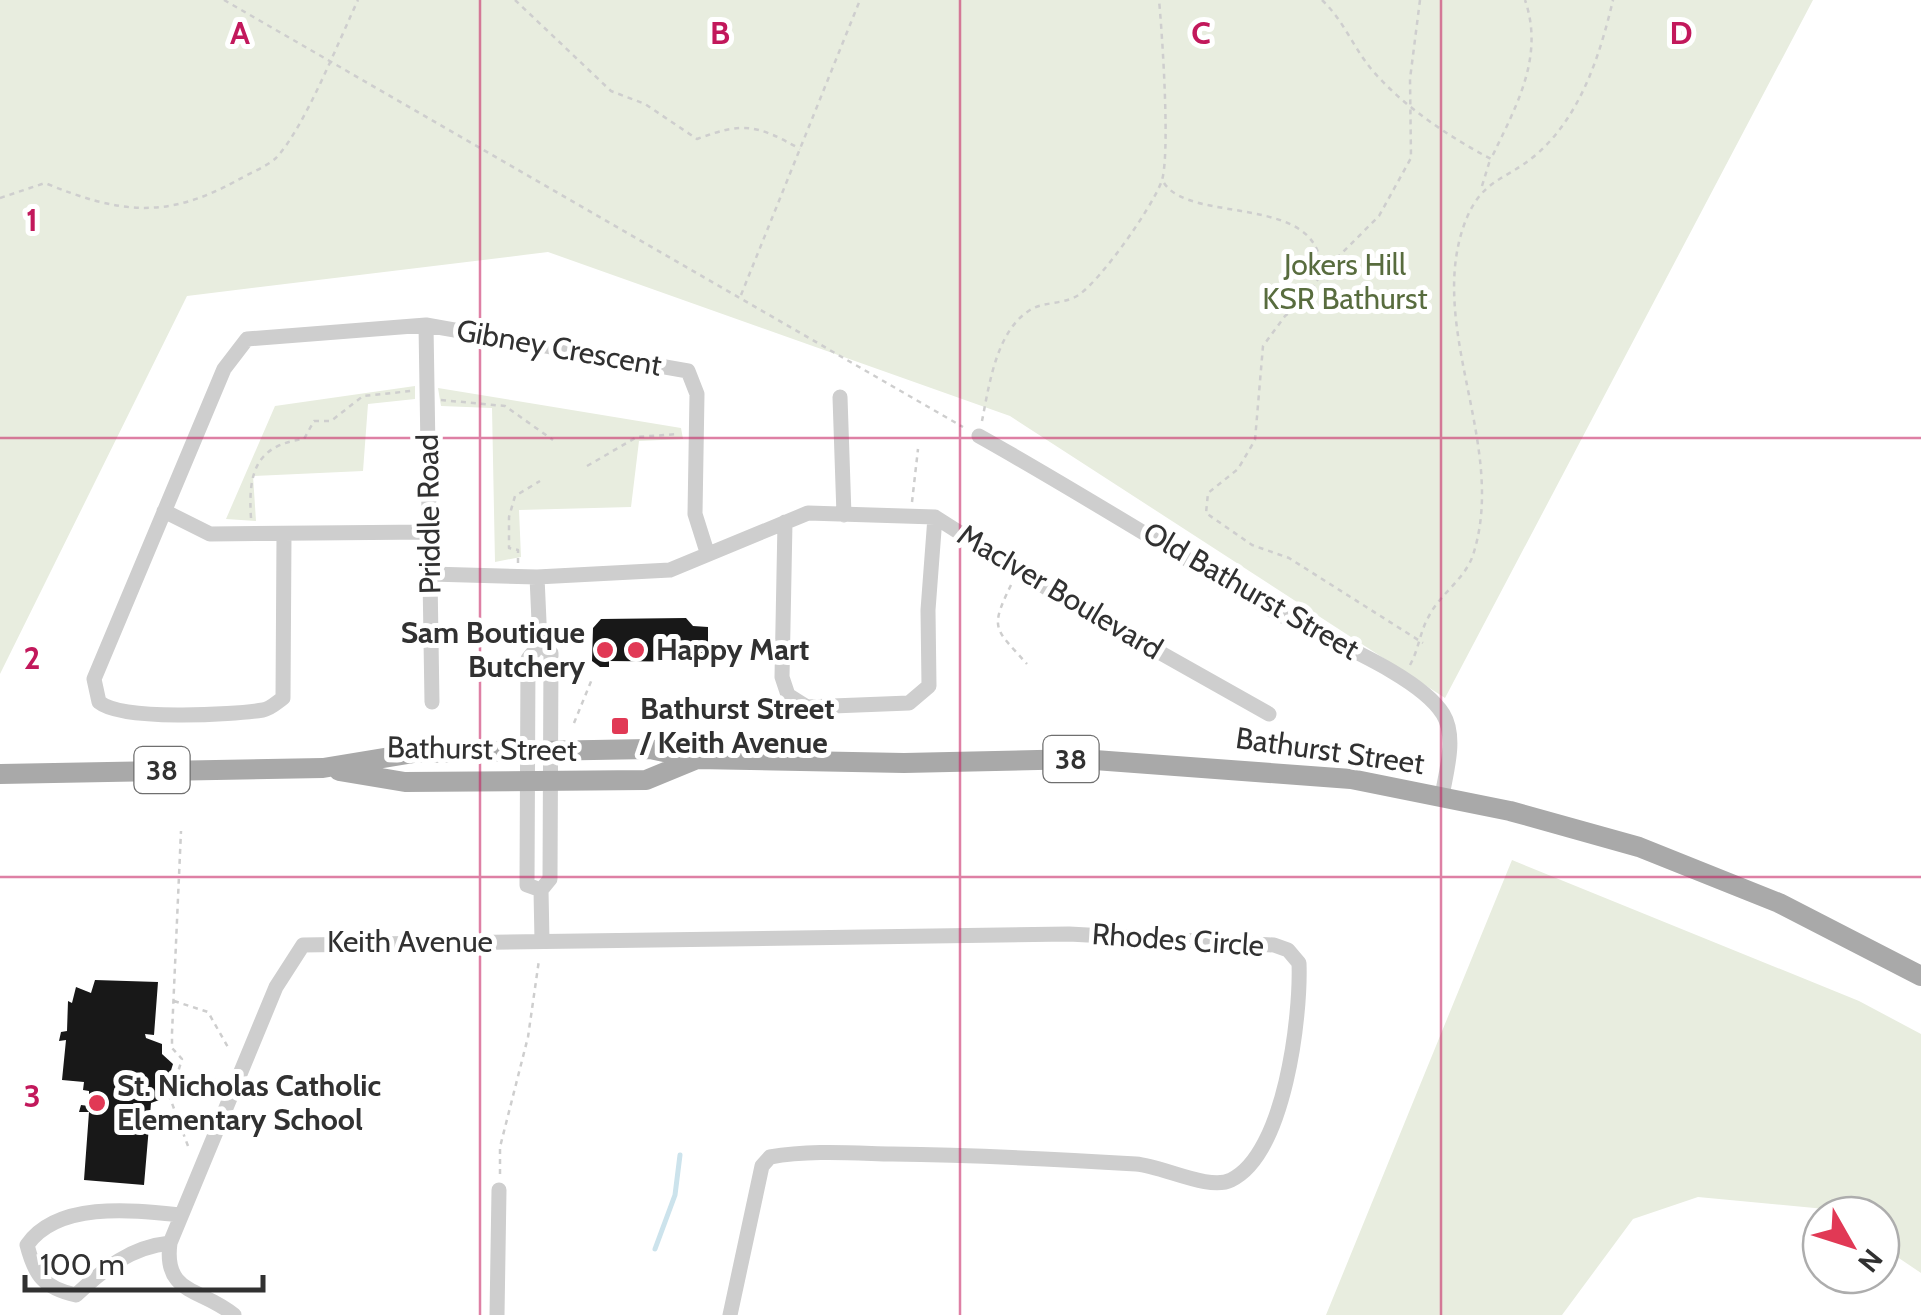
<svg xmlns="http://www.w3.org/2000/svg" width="1921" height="1315" font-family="Cabin,sans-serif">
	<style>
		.green { fill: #e8eddf }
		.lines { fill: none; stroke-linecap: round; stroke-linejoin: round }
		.stream { stroke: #cce3ec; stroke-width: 5 }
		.building { fill: #181818 }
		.path { stroke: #cecece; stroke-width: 2.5; stroke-dasharray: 5 5; stroke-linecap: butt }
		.minor { stroke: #cecece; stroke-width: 15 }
		.major { stroke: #a9a9a9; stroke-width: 20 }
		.grid { fill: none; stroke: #c2185b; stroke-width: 2.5; stroke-opacity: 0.55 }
		.poi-dot { fill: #e13955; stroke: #fff; stroke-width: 4 }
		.labels { text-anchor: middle; stroke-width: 10; stroke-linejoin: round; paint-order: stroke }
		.shield { fill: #fff; stroke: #6f6f6f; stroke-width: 2.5 }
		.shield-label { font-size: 28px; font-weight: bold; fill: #313131 }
		.park-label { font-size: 30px; fill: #586c3e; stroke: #fff }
		.street-label { font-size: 30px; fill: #313131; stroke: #fff }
		.poi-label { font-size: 30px; font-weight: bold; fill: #313131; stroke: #fff; text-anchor: start }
		.grid-label { font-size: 32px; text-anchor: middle; font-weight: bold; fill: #c2185b; stroke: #fff; stroke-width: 10; stroke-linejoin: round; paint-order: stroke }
	</style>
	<rect width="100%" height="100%" fill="#fff"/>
	<path class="green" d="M0,0H1813L1445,698L1010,416L548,252L187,296L0,674Z
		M415,386V399L368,404L363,471L253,476L256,521L226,519L275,406Z
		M438,388L681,428L683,439L639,441L631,507L519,510L521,557L495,562L492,408L441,406Z
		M1512,860L1859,1001L1921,1034V1273L1881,1246V1215H1834L1825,1209L1698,1197L1633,1219L1562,1315H1326Z"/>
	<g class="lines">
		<path class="stream" d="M655,1249L675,1195L680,1155"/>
	</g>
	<path class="building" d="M686,618L693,626L708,627V662L609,661V667H600L592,661L593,628L601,619Z
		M95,980L158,982L154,1035L145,1034L146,1038L162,1044V1054L173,1064L162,1099L151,1103L144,1185L84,1180L89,1112H79L81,1105L89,1106V1091L83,1090L84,1082L62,1080L66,1040L59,1041L61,1032L67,1031L68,1001L72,1003L76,987L91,993Z"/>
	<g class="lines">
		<path class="path" d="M224,0L963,427
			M515,0L611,91L645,104L697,139C743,122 756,124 800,149
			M1322,0C1344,21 1353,47 1372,70C1404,107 1448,136 1491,159C1515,108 1545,58 1525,0
			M1420,0L1410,79L1411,158L1379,216L1321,274L1304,302L1285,316L1263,346L1255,440L1238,469L1208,493L1206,513L1252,545L1289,558L1423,643
			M1164,183C1192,225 1322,192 1321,272
			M1482,186L1490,160
			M0,198L45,183C118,213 165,220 236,181C248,174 266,167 276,158C305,127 339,40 358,0
			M741,295L860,0
			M441,400L505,406L553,440
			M982,421C989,386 996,331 1030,310C1044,301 1065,305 1080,294C1103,277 1150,210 1161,183C1171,160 1162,31 1159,0
			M587,466L637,437L678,434
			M912,502L918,449
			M251,518C248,474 255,445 304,439L314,421H331L363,396L411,391
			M518,563V550L509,548V517L515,496L540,481
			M1011,585C989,630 995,628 1027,664
			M1410,665C1419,649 1420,631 1429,616C1440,594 1465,579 1473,555C1508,447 1427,330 1464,225C1481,178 1504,182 1537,154C1581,115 1600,55 1613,0
			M574,723L592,679
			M174,1001L208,1012L229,1049
			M170,1098L182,1059L172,1048V1033L181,831
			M188,1146L170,1098L216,1080
			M500,1174V1147L528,1037L539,960"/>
		<path class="minor" d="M426,325L432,702
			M840,397L844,515
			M979,436C1077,491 1171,550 1268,608C1312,634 1417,672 1443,714C1457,737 1446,772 1442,796
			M164,511L210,534L429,532
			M785,522L782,677L788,695L807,707L909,703L929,686L928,610L935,517
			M284,535L283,698C276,703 270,709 263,710C231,715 122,721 99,702L94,679L224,369L247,339L426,325L688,371L697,394L695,514L707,552
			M431,574L537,577L670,570L808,513L935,517L1056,594L1269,714
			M537,577L540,644L528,659L527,885L541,890
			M540,644L551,653L550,879L541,890L542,941
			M170,1243C131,1247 105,1268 76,1295C44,1288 35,1276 27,1245C58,1201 133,1210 181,1215
			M234,1315C202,1288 163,1295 170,1243L276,987L303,945L1069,934L1274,945L1288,950L1299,963C1301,1016 1285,1154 1231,1180C1209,1191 1163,1166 1136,1164C1054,1159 973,1155 892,1154C851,1153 810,1150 770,1157L762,1166L730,1315
			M497,1315L499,1190"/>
		<path class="major" d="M339,771L405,782L646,780L697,759
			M0,774L323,768L414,753L650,749L697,759L904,763L1081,759L1351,779L1510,811L1639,847L1779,903L1921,976"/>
	</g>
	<path class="grid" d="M480,0V1315M960,0V1315M1441,0V1315M0,438H1921M0,877H1921"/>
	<g class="poi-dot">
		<circle cx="605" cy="650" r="10"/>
		<circle cx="636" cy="650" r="10"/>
		<rect x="610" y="716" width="20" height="20" rx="5"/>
		<circle cx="97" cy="1103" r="10"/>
	</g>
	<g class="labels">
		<g class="shield">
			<rect x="1043.5" y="736" width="55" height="46" rx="8"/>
			<rect x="134.5" y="747" width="55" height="46" rx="8"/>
		</g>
		<g class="shield-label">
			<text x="1071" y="769">38</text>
			<text x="162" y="780">38</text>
		</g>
		<g class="park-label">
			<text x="1345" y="275">Jokers Hill<tspan x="1345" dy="34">KSR Bathurst</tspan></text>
		</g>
		<g class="street-label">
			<text transform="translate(559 348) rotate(10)" y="10">Gibney Crescent</text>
			<text transform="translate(429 514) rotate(-91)" y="10">Priddle Road</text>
			<text transform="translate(1251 591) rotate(30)" y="10">Old Bathurst Street</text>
			<text transform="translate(1060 592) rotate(31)" y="10">MacIver Boulevard</text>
			<text transform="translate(482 749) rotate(1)" y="10">Bathurst Street</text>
			<text transform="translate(1330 751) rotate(8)" y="10">Bathurst Street</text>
			<text transform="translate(1178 940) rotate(4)" y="10">Rhodes Circle</text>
			<text x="410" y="952">Keith Avenue</text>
		</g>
		<g class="poi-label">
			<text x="585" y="643" text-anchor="end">Sam Boutique<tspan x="585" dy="34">Butchery</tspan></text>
			<text x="656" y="660">Happy Mart</text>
			<text x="640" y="719">Bathurst Street<tspan x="640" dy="34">/ Keith Avenue</tspan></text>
			<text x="117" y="1096">St. Nicholas Catholic<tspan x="117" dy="34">Elementary School</tspan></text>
		</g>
	</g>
	<g class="grid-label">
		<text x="240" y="44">A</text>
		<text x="720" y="44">B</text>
		<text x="1201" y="44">C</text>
		<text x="1681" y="44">D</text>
		<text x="32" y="231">1</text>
		<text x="32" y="669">2</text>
		<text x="32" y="1107">3</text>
	</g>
	<g transform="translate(1851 1245) rotate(129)"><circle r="48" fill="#ffffff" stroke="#adadad" stroke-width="2.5"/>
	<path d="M0-8L18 38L0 25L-18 38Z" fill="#e13955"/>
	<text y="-15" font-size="28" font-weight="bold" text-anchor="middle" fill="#313131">N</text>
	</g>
	<path d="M25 1275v15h238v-15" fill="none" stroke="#313131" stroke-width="5"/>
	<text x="40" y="1275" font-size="30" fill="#313131" stroke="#ffffff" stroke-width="8" paint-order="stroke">100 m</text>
</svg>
